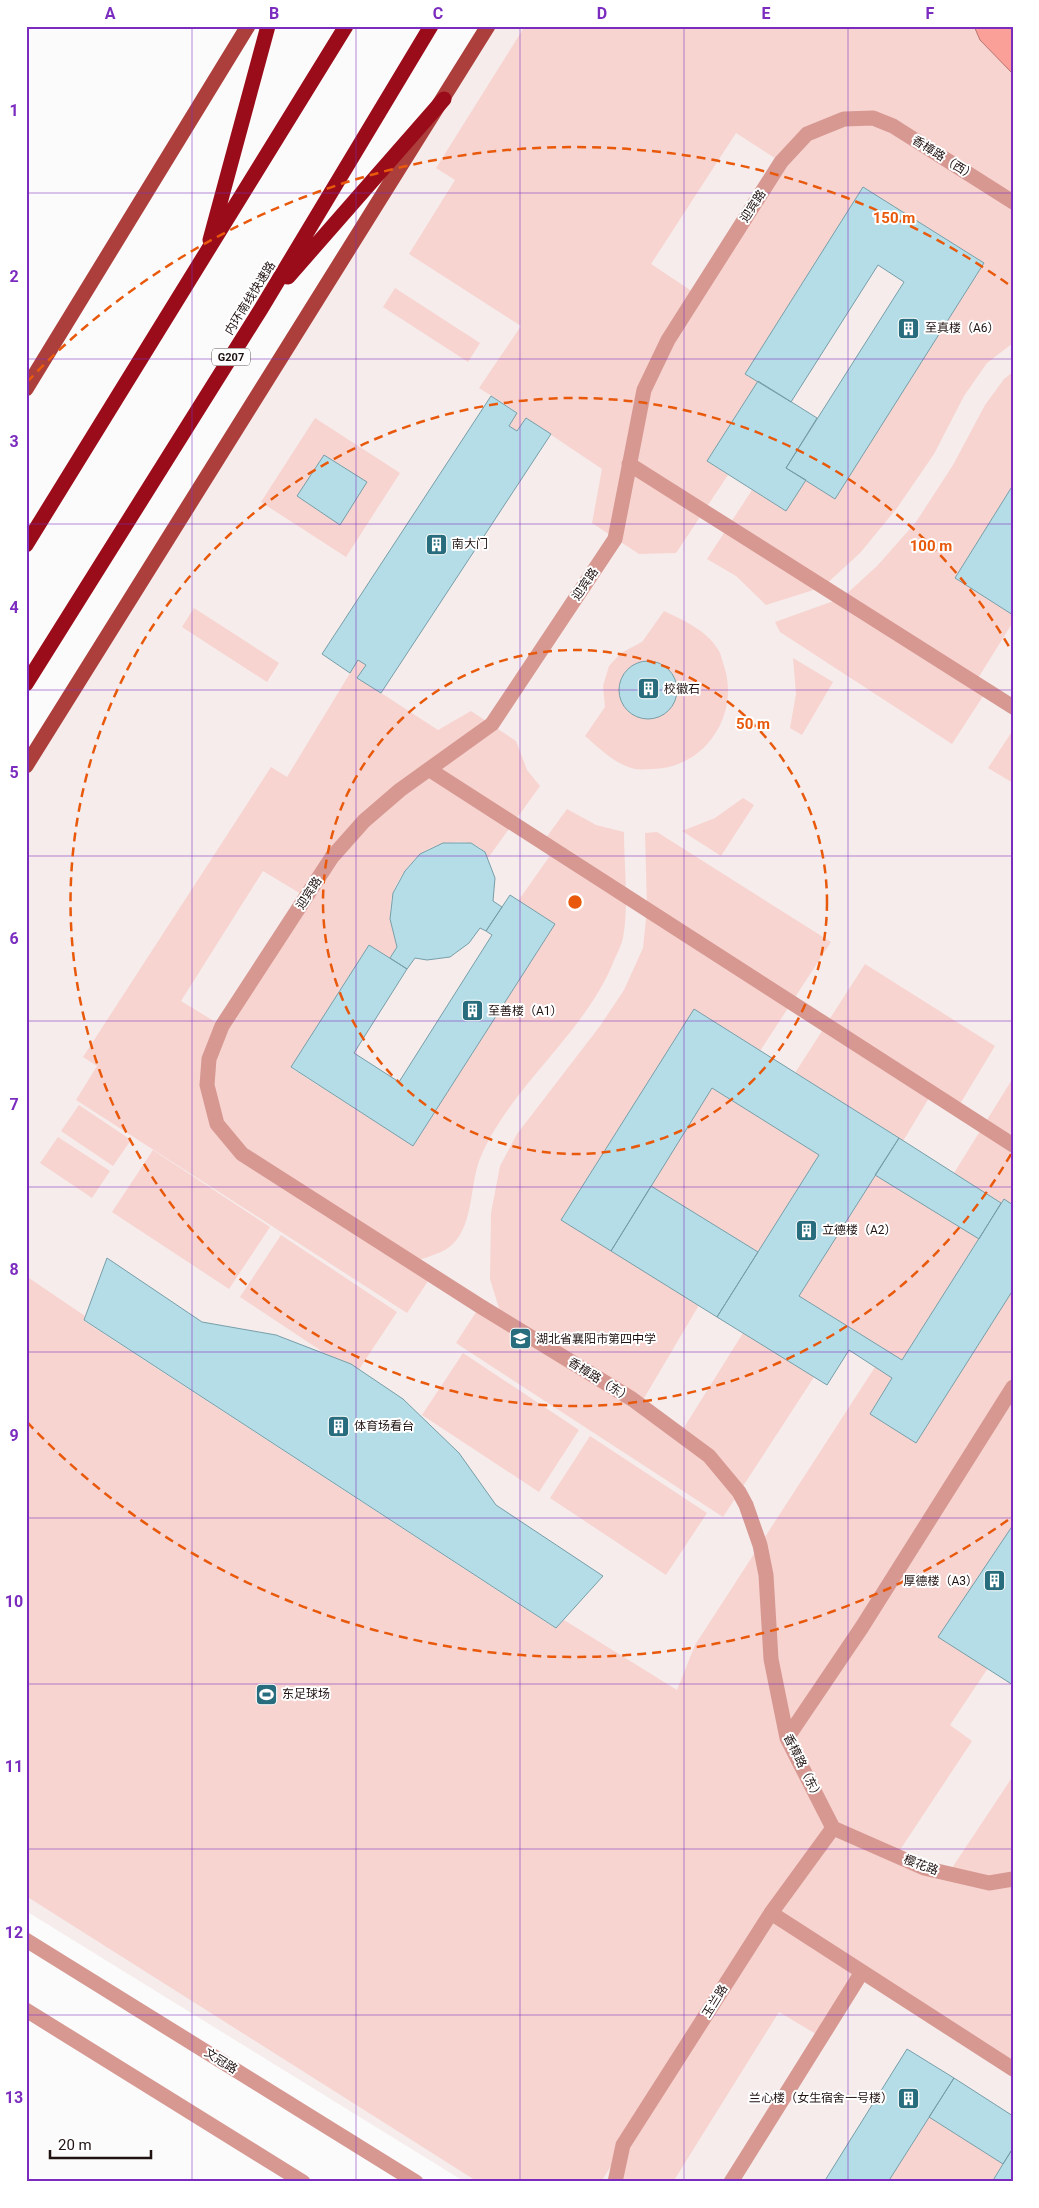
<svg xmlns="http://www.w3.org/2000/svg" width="1039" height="2208" font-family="Roboto,'Noto Sans SC',sans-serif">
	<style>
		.built { fill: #f6eceb }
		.green { fill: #f7d4d0; fill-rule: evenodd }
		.water { fill: #fba099; stroke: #b97570 }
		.building { fill: #b5dde7; stroke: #779ea8 }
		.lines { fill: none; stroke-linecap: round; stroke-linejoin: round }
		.minor { stroke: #d79892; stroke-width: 15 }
		.major { stroke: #ac3f3c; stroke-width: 15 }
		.highway { stroke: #9a0c1a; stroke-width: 15 }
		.grid { fill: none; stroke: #7b2cbf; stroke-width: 1; stroke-opacity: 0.55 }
		.ring { fill: none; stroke: #e8590c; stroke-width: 2.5; stroke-dasharray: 9 6 }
		.labels { text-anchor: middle; stroke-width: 4; stroke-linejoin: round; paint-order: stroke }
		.shield { fill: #fff; stroke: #625958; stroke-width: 1 }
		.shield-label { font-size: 11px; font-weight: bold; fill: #1f1211 }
		.street-label { font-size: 12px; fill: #1f1211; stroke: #fff }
		.poi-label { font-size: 12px; fill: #1f1211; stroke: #fff; text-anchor: start }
		.centre { fill: #e8590c; stroke: #fff; stroke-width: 2.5 }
		.ring-label { font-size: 15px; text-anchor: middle; font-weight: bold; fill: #e8590c; stroke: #fff; stroke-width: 4; stroke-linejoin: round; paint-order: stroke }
		.neatline { fill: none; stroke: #7b2cbf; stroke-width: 2 }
		.grid-label { font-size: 16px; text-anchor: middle; font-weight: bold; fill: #7b2cbf }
	</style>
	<rect width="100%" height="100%" fill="#fbfbfb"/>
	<path class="built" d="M488,26H1013V2182H465L26,1911V766Z"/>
	<path class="green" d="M525,26H1013V343L987,363L964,396L934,454L897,508L860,553L823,587L766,605L736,576L707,559L752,490L786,511L806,480L835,498L984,263L863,187L746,373L758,381L707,461L728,475L676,553L639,554L592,523L602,469L526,418L517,431L509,426L517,412L479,388L521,326L409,254L455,180L436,168ZM736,133L781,162L696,294L651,264Z
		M395,288L480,343L468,362L383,307Z
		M1013,372V485L955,578L1013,615V622L975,683L987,690L952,744L780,632L775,622L842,598L877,566L916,522L953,465L985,405L1004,379Z
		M315,418L400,473L346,557L261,502Z
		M194,608L279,663L267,682L182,627Z
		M664,611C683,620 706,630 717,648C721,653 722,660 724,666C740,714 706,767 654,769C649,769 641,770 635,769C616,765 599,748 585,736L605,707L603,686L609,666L621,653L642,642Z
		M793,658L833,682L802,735L790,728L796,694Z
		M358,660L366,665L358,678L438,730L471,711L516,741L527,770L540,786L488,858C478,833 436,841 419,855C409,864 397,880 393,893C387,911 393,930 397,947L390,958L369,945L291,1068L413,1146L555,924L518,901L554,850L543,842L567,809L596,825L624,832C624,866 629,905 623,938C621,947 616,955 613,963C583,1036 508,1088 479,1161C469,1189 474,1238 441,1252C432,1256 421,1259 412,1262L432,1275L407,1313L76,1100L97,1066L83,1057L271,767L287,777ZM263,871L306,897L222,1026L181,1001Z
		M1013,730V783L988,768Z
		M743,798L754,805L721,856L682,831L715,818Z
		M657,832L831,942L760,1051L694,1010L561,1220L699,1305L640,1405L680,1434L743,1333L814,1377L723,1517L456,1343L480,1306L502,1318L490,1279L491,1213L500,1166L517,1134L600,1026L624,990L643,948L647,909L645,833Z
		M865,964L995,1046L957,1109L932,1093L903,1141L795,1073Z
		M1013,1078V1205L1004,1200L1001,1203L954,1173Z
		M712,1088L819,1155L758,1252L651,1186Z
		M79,1105L131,1140L113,1166L61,1131Z
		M58,1137L110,1171L92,1198L40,1163Z
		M153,1150L270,1227L229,1289L112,1212Z
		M875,1175L979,1239L902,1360L799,1296Z
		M281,1235L397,1312L356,1374L240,1297Z
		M26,1276L85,1316L84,1321L555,1628L564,1620L677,1690L695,1645L875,1367L892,1378L870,1414L916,1443L1013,1290V1525L938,1637L988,1668L950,1725L972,1741L896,1856L948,1874L1013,1776V2069L862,1972L821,2037L779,2012L673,2182H615L622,2148L601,2182H478L26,1896Z
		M463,1353L579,1430L539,1492L422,1415Z
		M590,1436L707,1513L666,1575L550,1498Z
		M929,2117L1003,2164L992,2182H888Z"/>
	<path class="water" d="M974,26H1013V74L980,40Z"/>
	<path class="building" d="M863,187L984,263L835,499L786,468L904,282L878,265L791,402L745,374Z
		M758,381L817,418L786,468L806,480L786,511L707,461Z
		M491,396L517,413L509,426L517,431L526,418L551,434L381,693L357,678L366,665L358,660L350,673L322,654Z
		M324,455L367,482L340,525L297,496Z
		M1013,485V615L955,578Z
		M619 690a29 29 0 1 1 58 0a29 29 0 1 1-58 0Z
		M443,843H471L485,852L495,878L493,901L502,907L486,931L480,928L469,943L450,957L427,960L415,958L407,969L390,958L397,947L390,919L393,893L405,871L420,854Z
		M510,895L555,924L413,1146L291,1067L369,945L407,969L354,1053L399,1082L492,935L486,931Z
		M694,1009L899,1138L799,1296L902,1360L1004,1199L1013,1205V1290L916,1443L870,1414L892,1378L849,1350L827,1385L717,1317L819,1155L712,1088L611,1251L561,1220Z
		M899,1138L1001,1203L979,1239L875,1175Z
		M651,1186L758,1252L717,1317L611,1251Z
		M107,1258L202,1322L276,1335L351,1364L403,1399L459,1453L496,1505L603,1576L556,1628L84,1320Z
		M1013,1525V1685L938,1637Z
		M907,2049L954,2078L888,2182H824Z
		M954,2078L1013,2116V2148L1003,2164L929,2117Z
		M1013,2148V2182H992L1003,2164Z"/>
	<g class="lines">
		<path class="minor" d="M629,464L1013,707
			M430,770L1013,1145
			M787,1738L862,1627L1013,1387
			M833,1828L787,1738L771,1659L766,1575L760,1545L746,1505L739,1492L709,1456L632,1399L480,1306L242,1154L217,1124L207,1085L209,1059L222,1026L332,857L364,821L400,790L492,724L615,539L644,390L668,340L781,162L807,134L844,119L873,118L893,126L1013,202
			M833,1828L924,1868L989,1883L1013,1879
			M771,1913L1013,2069
			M26,1940L416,2182
			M26,2010L303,2182
			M615,2182L623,2145L771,1913L833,1828
			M731,2182L862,1972"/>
		<path class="major" d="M26,389L248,26
			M26,766L488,26"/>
		<path class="highway" d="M210,240L268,26
			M288,277L444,99
			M26,545L346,26
			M26,684L261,309L431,26"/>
	</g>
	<path class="grid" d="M192,26V2182M356,26V2182M520,26V2182M684,26V2182M848,26V2182M26,193H1013M26,359H1013M26,524H1013M26,690H1013M26,856H1013M26,1021H1013M26,1187H1013M26,1352H1013M26,1518H1013M26,1684H1013M26,1849H1013M26,2015H1013"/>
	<g class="ring">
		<circle cx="575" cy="902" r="252"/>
		<path d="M1011 1154A504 504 0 1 1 1011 650"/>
		<path d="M1008 1520A755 755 0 0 1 27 1422M27 382A755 755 0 0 1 1008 284"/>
	</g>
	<defs>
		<symbol id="building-square" viewBox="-11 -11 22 22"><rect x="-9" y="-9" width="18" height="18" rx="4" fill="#286d7d" stroke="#fff"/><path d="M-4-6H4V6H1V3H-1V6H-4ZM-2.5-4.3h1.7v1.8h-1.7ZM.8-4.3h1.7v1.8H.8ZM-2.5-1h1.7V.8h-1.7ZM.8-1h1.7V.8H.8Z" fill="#fff"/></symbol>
		<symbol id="school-square" viewBox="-11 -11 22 22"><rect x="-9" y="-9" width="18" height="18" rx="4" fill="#286d7d" stroke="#fff"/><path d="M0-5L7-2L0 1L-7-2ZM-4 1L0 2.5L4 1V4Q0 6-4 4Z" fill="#fff"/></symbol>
		<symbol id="stadium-square" viewBox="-11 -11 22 22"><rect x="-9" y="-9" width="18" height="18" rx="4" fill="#286d7d" stroke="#fff"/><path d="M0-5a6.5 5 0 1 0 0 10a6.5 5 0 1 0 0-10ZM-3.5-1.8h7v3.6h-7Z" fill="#fff"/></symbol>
	</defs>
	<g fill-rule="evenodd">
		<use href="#building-square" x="896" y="316" width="25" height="25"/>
		<use href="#building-square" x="424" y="532" width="25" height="25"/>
		<use href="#building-square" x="636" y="676" width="25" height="25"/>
		<use href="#building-square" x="460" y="998" width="25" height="25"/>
		<use href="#building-square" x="794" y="1218" width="25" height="25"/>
		<use href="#school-square" x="508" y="1326" width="25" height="25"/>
		<use href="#building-square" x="326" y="1414" width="25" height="25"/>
		<use href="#building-square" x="982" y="1568" width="25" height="25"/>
		<use href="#stadium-square" x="254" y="1682" width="25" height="25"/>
		<use href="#building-square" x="896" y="2086" width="25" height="25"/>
	</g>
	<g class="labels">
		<rect class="shield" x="212" y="348.5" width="38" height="17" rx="4"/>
		<g class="shield-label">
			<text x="231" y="361">G207</text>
		</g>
		<g class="street-label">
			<text transform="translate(944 158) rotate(32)" y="4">香樟路（西）</text>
			<text transform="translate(753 206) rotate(-57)" y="4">迎宾路</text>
			<text transform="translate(250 298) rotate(-58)" y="4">内环南线快速路</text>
			<text transform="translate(585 584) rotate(-56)" y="4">迎宾路</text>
			<text transform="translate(309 893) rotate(-57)" y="4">迎宾路</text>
			<text transform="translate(600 1380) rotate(32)" y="4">香樟路（东）</text>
			<text transform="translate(803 1767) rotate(64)" y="4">香樟路（东）</text>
			<text transform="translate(921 1865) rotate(20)" y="4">樱花路</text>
			<text transform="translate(715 2001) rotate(-58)" y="4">玉兰路</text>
			<text transform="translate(221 2061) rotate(32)" y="4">文冠路</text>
		</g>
		<g class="poi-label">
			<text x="925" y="332">至真楼（A6）</text>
			<text x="452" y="548">南大门</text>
			<text x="664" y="693">校徽石</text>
			<text x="488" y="1015">至善楼（A1）</text>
			<text x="822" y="1234">立德楼（A2）</text>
			<text x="536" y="1343">湖北省襄阳市第四中学</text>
			<text x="354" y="1430">体育场看台</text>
			<text x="978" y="1585" text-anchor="end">厚德楼（A3）</text>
			<text x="282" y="1698">东足球场</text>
			<text x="893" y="2102" text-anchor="end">兰心楼（女生宿舍一号楼）</text>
		</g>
	</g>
	<circle cx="575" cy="902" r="8" class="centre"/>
	<g class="ring-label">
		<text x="894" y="223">150 m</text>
		<text x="931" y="551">100 m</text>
		<text x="753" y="729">50 m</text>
	</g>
	<rect width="1039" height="2208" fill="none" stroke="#ffffff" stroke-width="55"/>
	<path d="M50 2150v8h101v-8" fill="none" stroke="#1f1211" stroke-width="2.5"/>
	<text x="58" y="2150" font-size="15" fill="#1f1211" stroke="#ffffff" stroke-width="4" paint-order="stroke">20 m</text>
	<rect x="28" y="28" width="984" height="2152" class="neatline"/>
	<g class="grid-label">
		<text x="110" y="19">A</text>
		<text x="274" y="19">B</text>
		<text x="438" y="19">C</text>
		<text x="602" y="19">D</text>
		<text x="766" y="19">E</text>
		<text x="930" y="19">F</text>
		<text x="14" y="116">1</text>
		<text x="14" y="282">2</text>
		<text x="14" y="447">3</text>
		<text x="14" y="613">4</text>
		<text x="14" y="778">5</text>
		<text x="14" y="944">6</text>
		<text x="14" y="1110">7</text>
		<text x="14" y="1275">8</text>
		<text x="14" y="1441">9</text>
		<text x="14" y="1607">10</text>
		<text x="14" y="1772">11</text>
		<text x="14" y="1938">12</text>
		<text x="14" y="2103">13</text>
	</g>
</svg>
